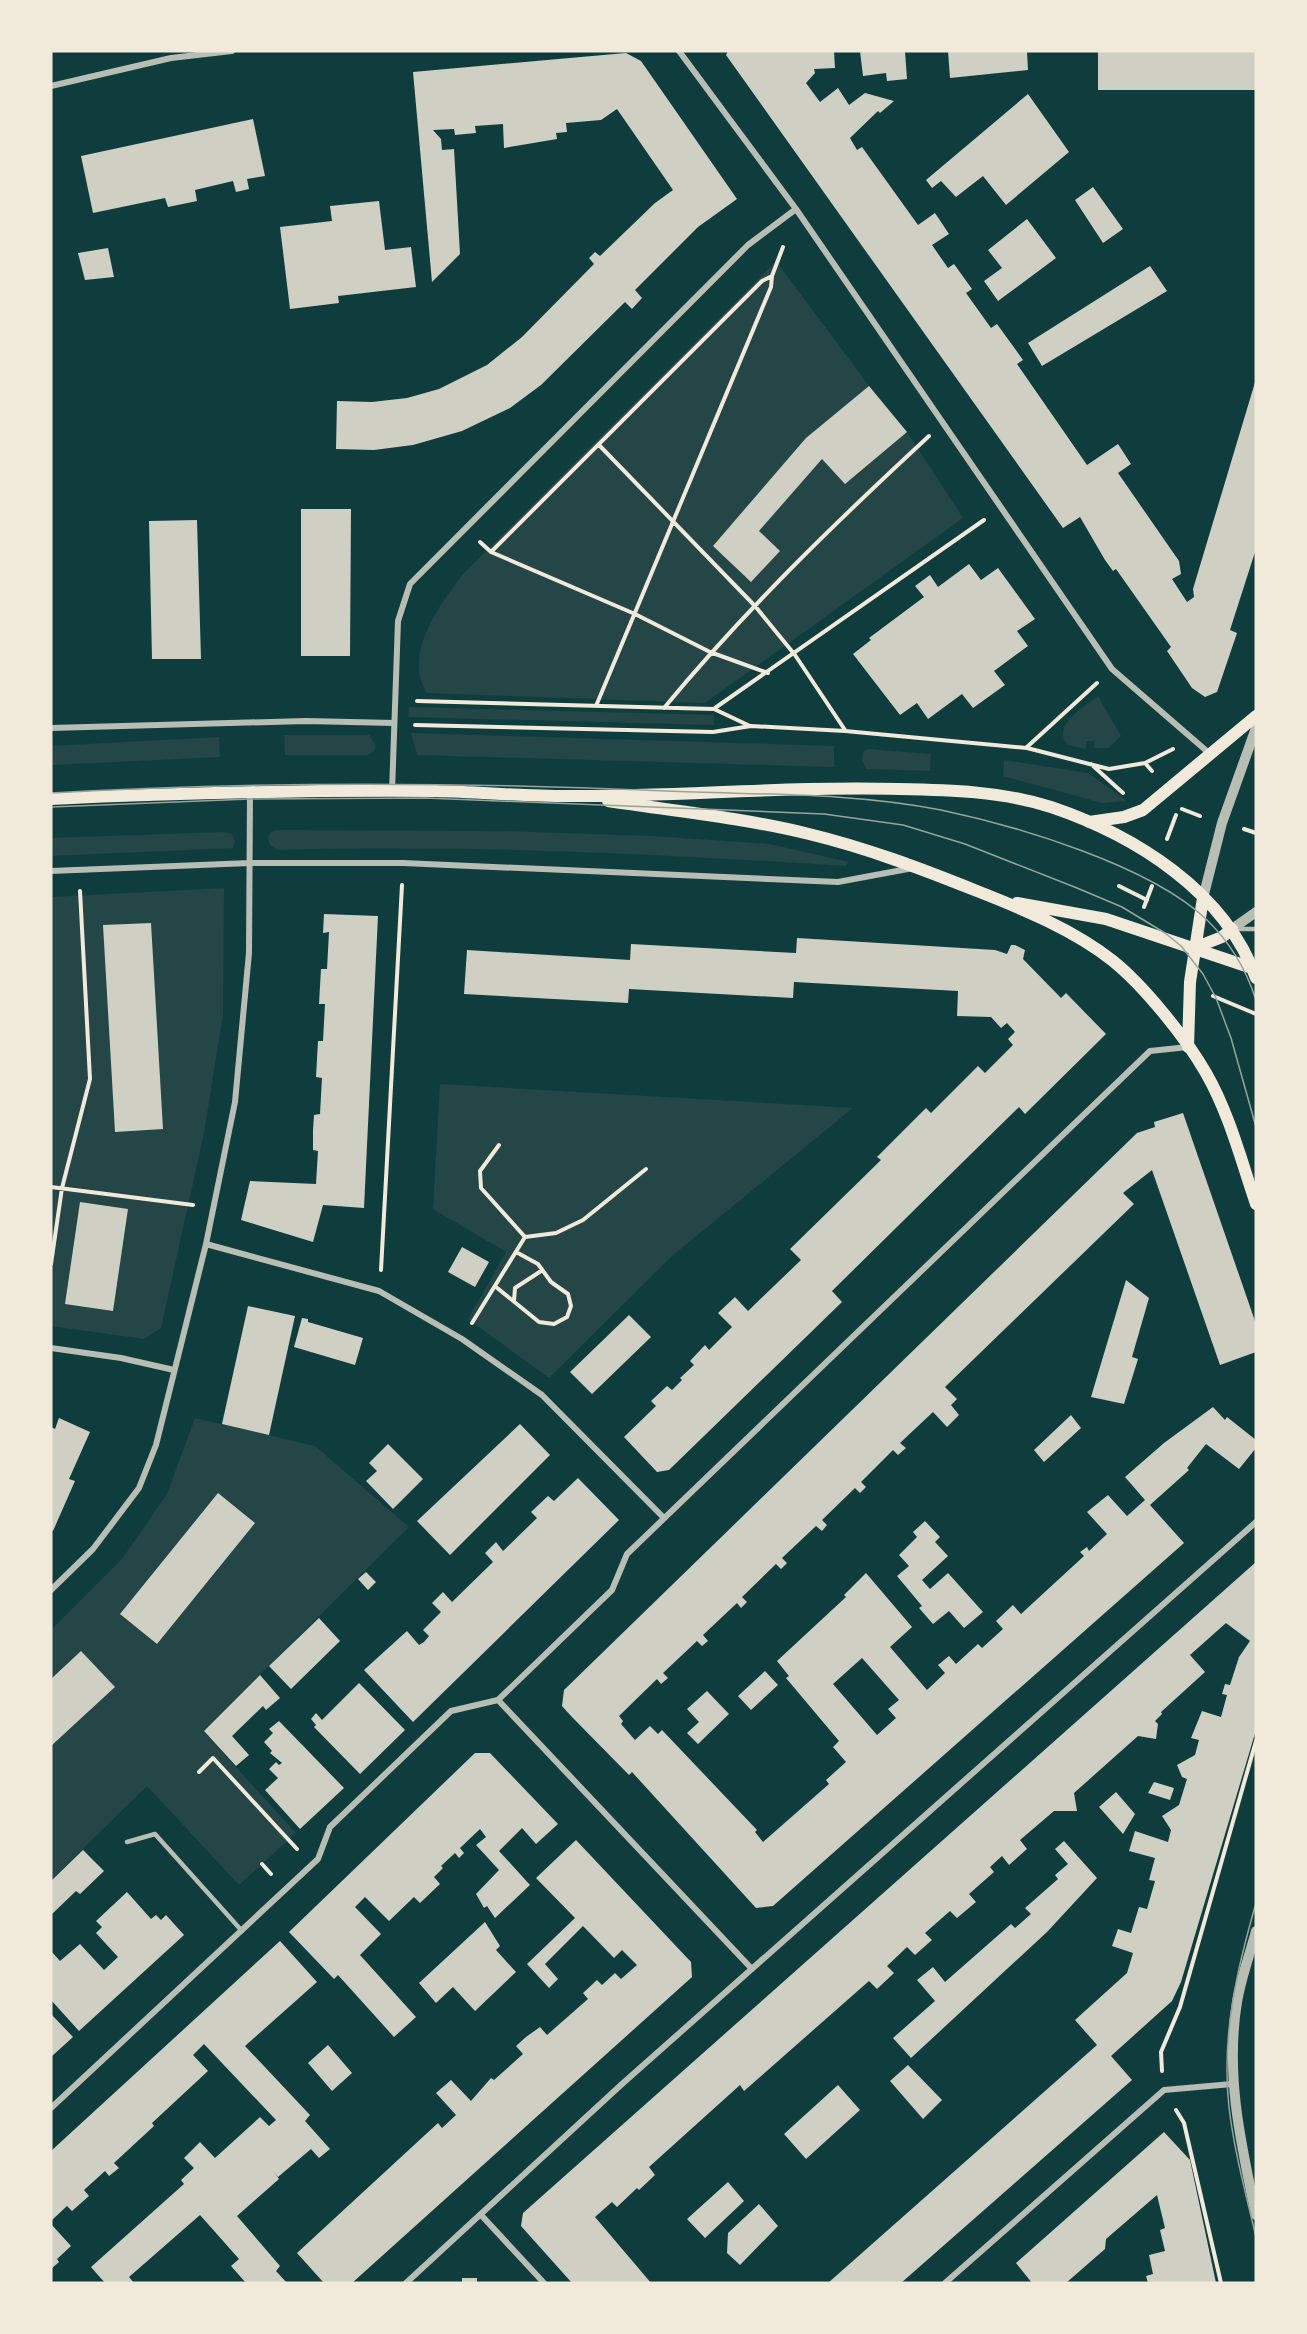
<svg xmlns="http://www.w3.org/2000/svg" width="1307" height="2334" font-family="Karla,sans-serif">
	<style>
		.green { fill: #244646 }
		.building { fill: #cfcfc3; fill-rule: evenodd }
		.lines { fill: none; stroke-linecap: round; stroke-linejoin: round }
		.path { stroke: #f1e9da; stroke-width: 4 }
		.service { stroke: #b8beb3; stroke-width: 4.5 }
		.minor { stroke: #b8beb3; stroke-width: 6 }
		.tertiary { stroke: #b8beb3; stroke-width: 10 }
		.secondary { stroke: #f1e9da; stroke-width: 12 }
		.tram { stroke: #97a49c; stroke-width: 1.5 }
	</style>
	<rect width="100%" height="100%" fill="#0f3d3e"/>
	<path class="green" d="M776,261L869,386L907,432L963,518L705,703L427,693C402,655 440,605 462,575Z
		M1098,696L1121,736L1108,748H1094V741H1086V749L1068,745C1050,726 1085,706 1098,696Z
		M409,707L714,715V725L408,717Z
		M411,733L834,746V767L417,755Z
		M284,735H369L376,746L374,751L368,755H285Z
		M219,737L220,757L51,765V746Z
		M868,749L931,754L930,771L866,769L862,759L863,752Z
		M1004,760L1088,773L1127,801L1102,803L1003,776Z
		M277,830L500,831L651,836L770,844L848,862L846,866C657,854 467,844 277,850L270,845L268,838L271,832Z
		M224,832L232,834L235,841L233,848L51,856V838Z
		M224,888L223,1015L204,1133L161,1328L144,1339L51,1326V897Z
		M440,1084L853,1108L673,1255L549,1378L468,1319L506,1252L433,1209Z
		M195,1418L315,1446L409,1527L203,1731L296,1833L239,1885L147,1786L51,1880V1630L122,1559L167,1494Z"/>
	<path class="building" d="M728,51H834L835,68L814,69L815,73L806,83L820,102L838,88L849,105L865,93L894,101L880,113L878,111L850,138L857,150L862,147L918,225L935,213L949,234L932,245L948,268L954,264L972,289L966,293L991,328L997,324L1023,360L1017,364L1087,465L1118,444L1131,464L1118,473L1179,561L1181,574L1172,579L1187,602L1194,597L1193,589L1256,379V549L1230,630L1237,633L1217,692L1205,697L1192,688L1167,651L1171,647L1116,569L1113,571L1105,560L1080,517L1063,528L726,55Z
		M860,51H905L907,79L887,81L886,73L863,76Z
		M948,51H1027L1028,70L950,78Z
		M1098,51H1256V90H1098Z
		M626,53L641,61L737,199L698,227L635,290L642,298L632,309L625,302L541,385L510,408L462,431L413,445L374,450L336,449L337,401L372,402L407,398L439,389L487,365L522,337L594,264L589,258L595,252L600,256L655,203L673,190L617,109L601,120L566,123L567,132L556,133L557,139L504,148L503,124L475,126L476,133L455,135L454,129L433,130L441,139L442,150L454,149L460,254L432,282L413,72Z
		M1028,94L1069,152L1006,205L983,176L956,197L941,181L932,188L926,180Z
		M253,119L265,176L247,179L249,189L236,192L233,181L195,190L197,201L168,207L165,198L93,213L81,156Z
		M1093,187L1123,229L1103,243L1075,200Z
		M379,201L385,250L411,247L416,287L338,296L339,303L290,309L280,227L332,221L330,206Z
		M1027,219L1056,258L998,301L984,281L1002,268L988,250Z
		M108,248L114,277L85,280L78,253Z
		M1150,266L1167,291L1042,366L1028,343Z
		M869,386L907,432L845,484L822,459L759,531L780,551L751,582L713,546L806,438Z
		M301,509H351L350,656H301Z
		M197,520L201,659H152L149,521Z
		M969,564L981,580L998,568L1035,619L1017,631L1028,646L994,671L1005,685L973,708L962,694L928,719L917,703L900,715L853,654L871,640L869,638L924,597L915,586L930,575L938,587Z
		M324,914L378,916L364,1208L323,1205L313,1242L241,1220L250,1181L316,1184L318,1151L313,1150V1130L314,1115L320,1114L322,1078L316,1077L318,1041H323L325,1004H319L320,986L321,969H327L329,932L323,933Z
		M151,923L163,1129L115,1132L103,925Z
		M797,938L995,950L1007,954L1011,945H1015L1025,950L1023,959L1061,998L1066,993L1106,1034L1025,1114L1019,1107L971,1154L832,1291L842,1302L669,1470L657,1472L624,1437L656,1406L651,1401L667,1386L672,1390L682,1380L680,1378L694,1365L690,1361L705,1345L709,1350L732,1327L718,1313L735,1297L748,1311L801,1260L790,1249L881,1160L877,1157L926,1108L931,1113L978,1066L985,1073L1013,1045L1008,1039L1015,1032L1007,1023L1001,1028L991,1017L957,1016L958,991L794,982L793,998L629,989L628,1003L464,994L467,950L630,960L631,944L796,953Z
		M1183,1113L1256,1324V1352L1220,1365L1152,1170L1123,1193L1134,1204L945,1387L957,1399L951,1405L959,1415L947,1427L933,1412L900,1443L906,1448L898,1455L893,1450L861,1482L866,1487L860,1493L855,1488L822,1520L827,1525L822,1531L816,1526L782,1558L787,1563L781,1569L776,1564L742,1597L747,1602L741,1608L737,1603L703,1635L708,1641L702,1646L697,1641L663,1673L668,1678L661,1684L657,1679L619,1716L623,1721L621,1724L635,1740L650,1726L658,1734L662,1730L757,1830L755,1832L763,1842L829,1784L826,1780L846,1762L833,1747L839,1741L786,1678L789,1676L777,1661L846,1597L844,1595L866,1573L912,1627L890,1647L927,1690L945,1673L938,1665L949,1656L956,1664L978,1644L982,1648L1003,1629L996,1621L1013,1605L1021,1614L1084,1556L1080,1552L1087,1547L1089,1551L1107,1534L1087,1512L1108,1495L1127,1516L1145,1500L1125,1477L1164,1443L1213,1407L1225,1420L1227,1417L1256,1440V1448L1239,1469L1206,1444L1187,1468L1189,1470L1150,1505L1184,1543L773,1906L756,1908L632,1772L629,1775L571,1716L562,1706L564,1690L1137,1133L1155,1127L1154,1122ZM862,1658L899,1700L888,1709L896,1718L877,1735L833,1684Z
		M80,1202L128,1209L113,1311L65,1304Z
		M462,1247L489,1262L475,1287L448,1272Z
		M1126,1280L1149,1298L1132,1357L1138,1359L1124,1404L1091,1397Z
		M248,1306L295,1316L269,1435L222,1424Z
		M629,1315L651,1337L592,1394L570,1372Z
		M302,1318L308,1319V1322L363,1338L355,1365L294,1347Z
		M1071,1415L1081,1428L1044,1462L1034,1450Z
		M59,1418L90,1432L69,1479L75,1481L53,1531L51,1530V1427L55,1429Z
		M520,1424L550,1455L450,1555L417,1521Z
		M388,1444L423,1479L393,1509L366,1481L377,1471L369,1463Z
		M578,1478L619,1520L413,1722L364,1670L407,1631L419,1645L424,1642L429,1636L423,1630L441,1612L432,1603L443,1592L452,1602L493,1562L485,1553L496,1542L503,1551L537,1518L531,1512L548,1496L554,1501Z
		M218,1493L255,1523L157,1644L120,1614Z
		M925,1521L940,1537L935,1542L948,1556L922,1580L930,1589L948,1573L983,1612L964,1628L949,1611L933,1624L919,1608L922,1606L897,1576L909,1566L899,1555L917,1537L913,1532Z
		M1256,1562V1730L1181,1982L1172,2001L1111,2056L1132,2080L901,2283H828L1097,2045L1075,2020L1127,1973L1133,1953L1112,1946L1118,1929L1131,1933L1139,1907L1147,1909L1155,1881L1149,1880L1155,1858L1129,1851L1135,1831L1168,1842L1171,1830L1162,1816L1179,1805L1187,1779L1182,1777L1177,1765L1195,1755L1199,1740L1191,1738L1202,1711L1221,1717L1227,1695L1222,1694L1225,1684L1230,1685L1239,1657L1250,1641L1226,1623L1190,1655L1205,1672L1161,1712L1162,1714L1155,1721L1158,1724L1156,1739L1138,1736L1074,1793L1077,1811H1054L1020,1840L1027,1849L1009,1865L1002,1856L990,1867L994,1872L969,1894L976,1902L957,1918L950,1911L925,1933L932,1940L915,1955L907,1947L887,1966L894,1973L877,1989L869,1981L744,2091L740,2085L649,2167L655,2175L639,2190L637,2188L617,2207L612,2202L595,2217L651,2283H572L521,2226L523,2213Z
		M366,1572L376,1582L368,1590L358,1579Z
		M319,1618L340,1641L291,1689L269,1666Z
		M81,1651L115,1687L51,1746V1679Z
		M765,1671L778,1685L751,1710L738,1696Z
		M260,1675L280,1698L266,1710L263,1706L232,1736L249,1755L236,1766L204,1731Z
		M359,1683L405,1730L360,1774L314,1727L316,1725L311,1719L316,1713L322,1720Z
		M707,1691L729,1714L698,1744L687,1733L699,1722L687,1709Z
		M279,1721L344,1788L300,1829L265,1790L278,1778L269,1769L276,1762L279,1765L282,1763L270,1753L272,1751L264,1742L273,1733L269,1729Z
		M475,1753H490L558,1824L536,1844L522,1828L499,1851L530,1885L495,1918L487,1906L484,1908L476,1894L499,1870L476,1845L486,1837L480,1829L460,1848L464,1853L459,1858L455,1853L441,1866L443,1868L434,1877L440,1884L420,1903L414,1897L389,1921L365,1897L355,1907L381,1934L360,1955L416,2017L394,2037L338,1975L334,1979L289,1932Z
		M1154,1782L1174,1788L1170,1800L1148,1793Z
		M1116,1792L1135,1814L1123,1834L1099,1807Z
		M576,1840L691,1962L692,1977L352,2283H324L297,2253L438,2123L442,2128L456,2115L436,2093L451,2080L471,2101L491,2078L494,2080L523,2054L516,2046L526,2037L540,2027L547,2035L588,1999L583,1993L597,1980L602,1985L615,1973L621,1979L637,1965L622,1950L614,1958L583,1926L545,1964L558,1979L549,1988L527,1964L575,1918L536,1878Z
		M1064,1841L1097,1878L1047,1932L911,2058L893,2038L935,2001L917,1980L933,1967L945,1982L1011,1924L1015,1928L1031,1914L1025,1908L1058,1879L1055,1875L1068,1864L1055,1849Z
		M83,1850L104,1871L80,1894L76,1891L51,1915V1881Z
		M127,1892L151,1919L156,1915L161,1920L166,1915L184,1935L79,2031L51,2000V1951L60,1961L80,1944L104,1970L118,1957L96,1933L102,1927L96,1921Z
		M485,1922L500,1946L496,1950L516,1972L475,2011L453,1987L436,2003L419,1983Z
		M280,1941L317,1982L245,2046L310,2115L305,2121L330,2149L319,2158L311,2149L278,2177L274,2172L279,2179L237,2216L280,2266L276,2271L287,2283H246L231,2266L239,2259L200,2215L129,2277L134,2283H105L91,2267L184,2184L181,2180L194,2168L184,2158L200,2142L215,2158L260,2117L269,2126L276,2120L204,2044L193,2055L208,2071L152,2123L154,2126L114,2163L119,2168L109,2176L105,2171L84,2190L89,2196L72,2211L67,2206L51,2221V2151Z
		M51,2014L73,2037L51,2057Z
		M328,2045L352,2073L332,2091L308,2063Z
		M908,2065L942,2100L923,2119L890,2081Z
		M838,2085L860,2110L806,2159L784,2134Z
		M1164,2132L1190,2160L1216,2283H1148L1146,2276L1153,2274L1149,2255L1165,2251L1160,2230L1165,2228L1157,2195L1106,2239L1105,2249L1066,2283H1032L1016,2263Z
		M728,2182L744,2201L705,2238L687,2219Z
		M759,2204L778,2226L740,2265L727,2253L728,2233Z
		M51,2224L71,2246L57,2259L59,2262L51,2269Z
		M462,2278H477V2283H462Z"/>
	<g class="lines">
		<path class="path" d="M599,445L755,606L795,655L845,730
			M480,542L491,552L635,614L710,652L768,673
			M491,552L762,281L772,276
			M417,701L714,709L750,726
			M596,706L771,287L772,276L783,247
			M664,708C745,610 836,522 929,436
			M715,708L984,520
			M415,725L713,732L751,726L845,731L1027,748L1109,769L1145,763L1152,771
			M1027,747L1097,683
			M1145,763L1173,749
			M1091,764L1123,793
			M1182,809L1200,816
			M1244,829L1256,833
			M1167,839L1176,815
			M1119,886L1147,900
			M1144,907L1152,886
			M1213,996L1256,1014
			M499,1145L480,1171L481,1188L525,1237
			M51,1187L193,1205
			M51,1264L62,1188L90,1079L80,891
			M381,1270L402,885
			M496,1287L539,1322L554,1324L567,1317L571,1306L568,1294L551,1282L538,1264L516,1252
			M514,1301L515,1288L541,1271
			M472,1323L525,1237L556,1233L583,1220L646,1169
			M199,1772L213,1758L297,1849
			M262,1864L271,1874
			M1162,2071L1161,2052L1180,2007L1256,1741
			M1176,2110L1184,2123L1221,2283"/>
		<path class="service" d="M1238,929H1256
			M127,1842L155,1834L242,1931"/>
		<path class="minor" d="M679,51L796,209L1112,669L1209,753
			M51,86L171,58L232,51
			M51,728L306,721L394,723
			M392,792L398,621L410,584L748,245L796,209
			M51,871L250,863H403L838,882L913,868
			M206,1244L379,1291L462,1339L542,1395L664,1518
			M51,1348L121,1358L174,1370
			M51,1590L93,1549L139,1488L156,1445L206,1244L235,1102L249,953L250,793
			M498,1700L752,1969
			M51,2108L318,1859L330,1827L451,1711L498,1700L612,1590L627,1554L1150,1051L1188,1047
			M482,2216L544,2283
			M406,2283L622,2084L1256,1522
			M945,2283L1164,2090L1232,2084"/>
		<path class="tertiary" d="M1203,898L1222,823L1256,728
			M1232,929L1256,912
			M1256,1931C1250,1954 1241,1978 1237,2002C1225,2075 1241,2144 1256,2215"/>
		<path class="secondary" d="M51,799C179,793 308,790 436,791C483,792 530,797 577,796C684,796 791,786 898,789C949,790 1001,791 1051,807C1134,835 1225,891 1256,978
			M608,801C675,811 744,818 809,834C867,848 922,869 977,891C1023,909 1074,930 1113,961C1144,986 1186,1038 1206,1073C1229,1113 1241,1160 1256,1204
			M1089,822L1124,817L1143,810L1256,716
			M1017,903L1106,919L1252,968
			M1194,948L1222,937L1232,929
			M1188,1047L1190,982L1203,898"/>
		<path class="tram" d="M51,793C256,781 462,782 666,791C757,795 851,792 941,810C1017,826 1149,865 1206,919C1229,941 1246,969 1256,1000
			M51,807L250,799L426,798L824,814L903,825L965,844L1077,888L1122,907L1165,933L1181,946L1203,974L1216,998L1231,1038L1256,1127
			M1256,1903C1237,1969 1221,2037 1229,2107C1234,2151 1246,2194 1256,2237"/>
	</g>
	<rect width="1307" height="2334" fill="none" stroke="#f1e9da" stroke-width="105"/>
</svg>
